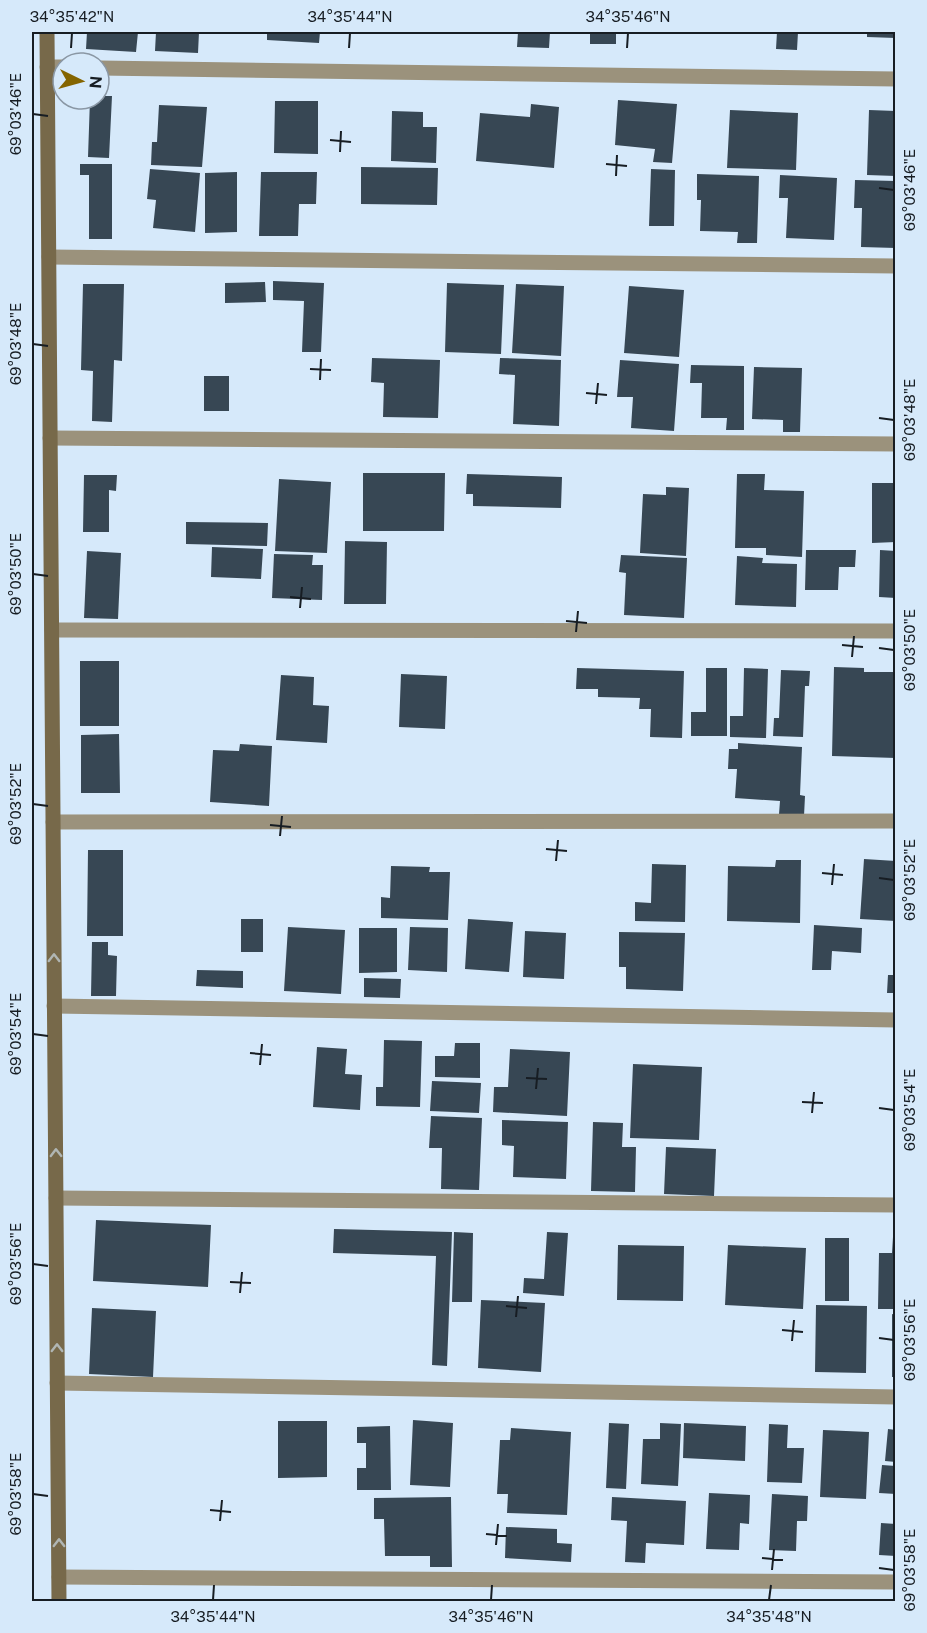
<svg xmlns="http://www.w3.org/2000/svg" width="927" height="1633" font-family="'Public Sans',sans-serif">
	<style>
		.building { fill: #374754 }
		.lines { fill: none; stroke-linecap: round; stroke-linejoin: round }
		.street { stroke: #9b927c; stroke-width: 15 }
		.secondary { stroke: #77694a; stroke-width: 15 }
		.oneway { stroke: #b0b6b4 }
		.ticks { fill: none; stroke: #171d23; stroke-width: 2 }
		.neatline { fill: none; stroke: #171d23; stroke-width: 2 }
		.ticks-label { font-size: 15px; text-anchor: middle; fill: #171d23 }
	</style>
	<rect width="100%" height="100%" fill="#d6e9fa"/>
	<path class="building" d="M87,32H138L136,52L86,49Z
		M156,32H199L198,53L155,51Z
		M267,32H320L319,43L267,40Z
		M518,32H550L549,48L517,47Z
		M590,32H616V44H590Z
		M777,32H798L797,50L776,49Z
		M867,32H896V38L867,37Z
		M99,96H112L109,158L88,157L90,99H99Z
		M618,100L677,104L672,163L653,162L655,149L615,145Z
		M275,101H318V154L274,153Z
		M531,104L559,107L554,168L476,161L480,113L530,117Z
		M159,105L207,107L202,167L151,165L152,142H157Z
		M730,110L798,113L796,170L727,168Z
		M869,110L896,111V176L867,175Z
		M392,111L423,112V127H437L436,163L391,161Z
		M80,164H112V239H89V175H80Z
		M361,167L438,168L437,205L361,204Z
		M150,169L200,173L195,232L153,228L156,200L147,199Z
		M651,169L675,170L674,226H649Z
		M237,172V232L205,233V173Z
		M261,172H317L316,204H299L298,236H259Z
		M697,174L759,176L757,243H737L738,232L700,231L701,200H697Z
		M780,175L837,178L834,240L786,238L788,198H779Z
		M855,180L896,181V248L861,247L862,208H854Z
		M273,281L324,283L321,352H302L304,301L273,300Z
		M265,282L266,302L225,303V283Z
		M447,283L504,285L501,354L445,352Z
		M83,284H124L122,361L114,360L112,422L92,421L93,371L81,370Z
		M516,284L564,286L561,356L512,353Z
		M629,286L684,290L679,357L624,353Z
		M372,358L440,360L438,418L383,417L384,383L371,382Z
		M500,358L561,360L559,426L513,424L515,375L499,374Z
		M620,360L679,364L674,431L631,428L633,397H617Z
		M691,365L744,366V430H726L727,418H701L702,383H690Z
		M754,367L802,368L800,432H783V420L752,419Z
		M204,376H229V411H204Z
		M363,473H445L444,531H363Z
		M467,474L562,477L561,508L473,506V494H466Z
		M737,474H765L764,490L804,491L802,557L766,555V548H735Z
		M84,475H117L116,491L109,490V532H83Z
		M279,479L331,482L327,553L275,551Z
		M872,483H896V542L872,543Z
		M666,487L689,488L686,556L640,553L643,494L666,495Z
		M186,522L268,523L267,546L186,544Z
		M345,541L387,542L386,604H344Z
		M212,547L263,549L261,579L211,577Z
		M806,550H856L855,567H839L838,590H805Z
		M880,550L896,551V598L879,597Z
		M87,551L121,553L118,619L84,618Z
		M274,554L313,555L312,565H323L322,600L272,598Z
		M621,555L687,558L684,618L624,615L626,573L619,572Z
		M737,556L763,558L762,563L797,564L796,607L735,605Z
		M80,661H119V726H80Z
		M834,667L864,668V672H896V758L832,756Z
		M577,668L684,671L682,738L650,737L651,709H639L640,698L598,697V689H576Z
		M706,668H727V736H691V712H706Z
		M744,668L768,669L766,738L730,737V716H743Z
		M781,670L810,671L809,686H805L803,737L773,736L774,718H779Z
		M401,674L447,676L445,729L399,727Z
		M281,675L314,677L313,705L329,706L327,743L276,740Z
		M119,734L120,793H81V735Z
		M738,743L802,747L800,795L805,796L804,816L779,814L780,801L735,798L737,769H728L729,749H738Z
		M240,744L272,746L269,806L210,802L213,750L239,751Z
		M88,850H123V936H87Z
		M864,859L896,861V921L860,919Z
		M776,860H801L800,923L727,921L728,866L775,867Z
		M652,864L686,865L685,922L635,921V902L651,903Z
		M391,866L430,867L429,872H450L448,920L381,918V897L390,898Z
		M241,919H263V952H241Z
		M468,919L513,922L509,972L465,969Z
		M814,925L862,928L861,953L832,951L831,970H812Z
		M288,927L345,930L341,994L284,991Z
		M410,927L448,928L447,972L408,970Z
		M359,928H397V972L359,973Z
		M525,931L566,933L564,979L523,977Z
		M619,932L685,933L683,991L626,989V967H619Z
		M92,942H108V955L117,956L116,996H91Z
		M197,970L243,971V988L196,986Z
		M888,975H896V993H887Z
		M364,978L401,979L400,998L364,997Z
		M384,1040L422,1041L420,1107L376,1106V1087H383Z
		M455,1043H480V1078L435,1077V1056H454Z
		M317,1047L347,1049L345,1074L362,1075L360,1110L313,1107Z
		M510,1049L570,1052L567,1116L493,1112L494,1087H508Z
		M633,1064L702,1067L699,1140L630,1138Z
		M432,1081L481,1083L479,1113L430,1111Z
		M431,1116L482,1118L479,1190L441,1189L442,1148H429Z
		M502,1120L568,1122L566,1179L513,1177L514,1146L502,1145Z
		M593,1122L623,1123L622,1147H636L635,1192L591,1191Z
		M666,1147L716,1149L714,1196L664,1194Z
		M96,1220L211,1225L208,1287L93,1281Z
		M334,1229L452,1232L447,1366L432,1365L436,1256L333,1253Z
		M454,1232L473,1233L472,1302H452Z
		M547,1232L568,1233L564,1296L523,1293L524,1278L544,1279Z
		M893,1237H896V1309H878L879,1253H892Z
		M825,1238H849V1301H825Z
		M618,1245L684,1246L683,1301L617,1300Z
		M728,1245L806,1248L803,1309L725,1305Z
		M481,1300L545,1303L541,1372L478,1368Z
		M816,1305L867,1306L866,1373L815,1372Z
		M92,1308L156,1311L153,1377L89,1374Z
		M892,1314L896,1315V1377H892Z
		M413,1420L453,1423L450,1487L410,1485Z
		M278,1421H327V1477L278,1478Z
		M609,1423L629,1424L626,1489L606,1488Z
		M660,1423L681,1424L678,1486L641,1484L643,1439H660Z
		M684,1423L746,1426L745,1461L683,1458Z
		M769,1424L788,1425L787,1448H804L802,1483L767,1482Z
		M390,1426L391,1490H357V1468H366V1443H357V1427Z
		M511,1428L571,1432L567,1515L507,1513L508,1494H497L500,1440H510Z
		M888,1429L896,1430V1462L885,1461Z
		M823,1430L869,1432L866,1499L820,1497Z
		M882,1465L896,1466V1494L879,1493Z
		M709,1493L750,1495L749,1524L740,1523L739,1550L706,1549Z
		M772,1494L808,1496L807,1521H797L796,1551L769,1550Z
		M451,1497L452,1567H430V1556H385L384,1519H374V1498Z
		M612,1497L686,1501L684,1545L646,1543L645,1563L625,1562L627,1521L611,1520Z
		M881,1523L896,1524V1556L879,1555Z
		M506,1527L557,1529V1543L572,1544L571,1562L505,1558Z"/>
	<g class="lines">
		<path class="street" d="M47,67H63
			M99,68L896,79
			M49,257L896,266
			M50,438L896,444
			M52,630L896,631
			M53,822L896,821
			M54,1006L896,1020
			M56,1198L896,1205
			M57,1383L896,1397
			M59,1577L896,1582"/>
		<path class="secondary" d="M47,32L59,1602"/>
	</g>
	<defs><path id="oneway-chevron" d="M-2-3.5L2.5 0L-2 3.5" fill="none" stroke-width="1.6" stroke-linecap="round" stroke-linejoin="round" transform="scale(1.5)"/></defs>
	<g class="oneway">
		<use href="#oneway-chevron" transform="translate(54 958) rotate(-90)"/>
		<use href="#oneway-chevron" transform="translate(56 1153) rotate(-91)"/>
		<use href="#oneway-chevron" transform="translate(57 1348) rotate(-90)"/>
		<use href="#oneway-chevron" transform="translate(59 1543) rotate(-90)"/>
	</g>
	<path class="ticks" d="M71,48L72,33M349,48L350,33M627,48L628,33M33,114L48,116M330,140L351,142M340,152L341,131M606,164L627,166M616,176L617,155M879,188L894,190M33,344L48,346M310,369L331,370M320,380L321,359M586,393L607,395M596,404L598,383M879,418L894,420M33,574L48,576M290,597L311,599M300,608L302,587M566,621L587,623M576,632L578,611M842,645L863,647M879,648L894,650M852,657L854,636M33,804L48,806M270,825L291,827M280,836L282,816M546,849L567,851M556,861L558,840M822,873L843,875M879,878L894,880M832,885L834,864M33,1034L48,1036M250,1053L271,1055M260,1065L262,1044M526,1078L547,1079M536,1089L538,1068M802,1102L823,1103M879,1108L894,1110M812,1113L814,1092M33,1264L48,1266M230,1282L251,1283M240,1293L242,1272M506,1306L527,1308M516,1317L518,1296M782,1330L803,1332M879,1338L894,1340M792,1341L794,1320M33,1494L48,1496M210,1510L231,1512M220,1521L222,1500M486,1534L507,1536M496,1545L498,1524M762,1558L783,1560M879,1568L894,1570M772,1570L774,1549M213,1600L214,1585M491,1600L492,1585M769,1600L771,1585"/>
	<rect width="927" height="1633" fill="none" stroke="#d6e9fa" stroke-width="66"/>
	<g transform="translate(81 81) rotate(95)"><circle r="28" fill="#d6e9fa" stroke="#8a97a4" stroke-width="1.5"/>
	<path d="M0-4.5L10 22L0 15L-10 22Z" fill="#856500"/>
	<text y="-9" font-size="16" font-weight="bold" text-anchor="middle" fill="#171d23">N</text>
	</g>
	<rect x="33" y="33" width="861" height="1567" class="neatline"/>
	<g class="ticks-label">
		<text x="72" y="22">34°35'42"N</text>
		<text x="350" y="22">34°35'44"N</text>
		<text x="628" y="22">34°35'46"N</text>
		<text transform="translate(16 114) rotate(-90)" y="5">69°03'46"E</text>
		<text transform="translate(910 190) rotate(-90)" y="5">69°03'46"E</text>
		<text transform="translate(16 344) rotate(-90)" y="5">69°03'48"E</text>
		<text transform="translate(910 420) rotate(-90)" y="5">69°03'48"E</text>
		<text transform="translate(16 574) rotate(-90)" y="5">69°03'50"E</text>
		<text transform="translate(910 650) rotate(-90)" y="5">69°03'50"E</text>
		<text transform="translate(16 804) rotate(-90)" y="5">69°03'52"E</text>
		<text transform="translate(910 880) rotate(-90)" y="5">69°03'52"E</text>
		<text transform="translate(16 1034) rotate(-90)" y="5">69°03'54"E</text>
		<text transform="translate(910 1110) rotate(-90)" y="5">69°03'54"E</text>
		<text transform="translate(16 1264) rotate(-90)" y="5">69°03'56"E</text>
		<text transform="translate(910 1340) rotate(-90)" y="5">69°03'56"E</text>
		<text transform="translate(16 1494) rotate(-90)" y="5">69°03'58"E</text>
		<text transform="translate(910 1570) rotate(-90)" y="5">69°03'58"E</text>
		<text x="213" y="1622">34°35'44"N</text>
		<text x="491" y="1622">34°35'46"N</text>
		<text x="769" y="1622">34°35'48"N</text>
	</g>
</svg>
